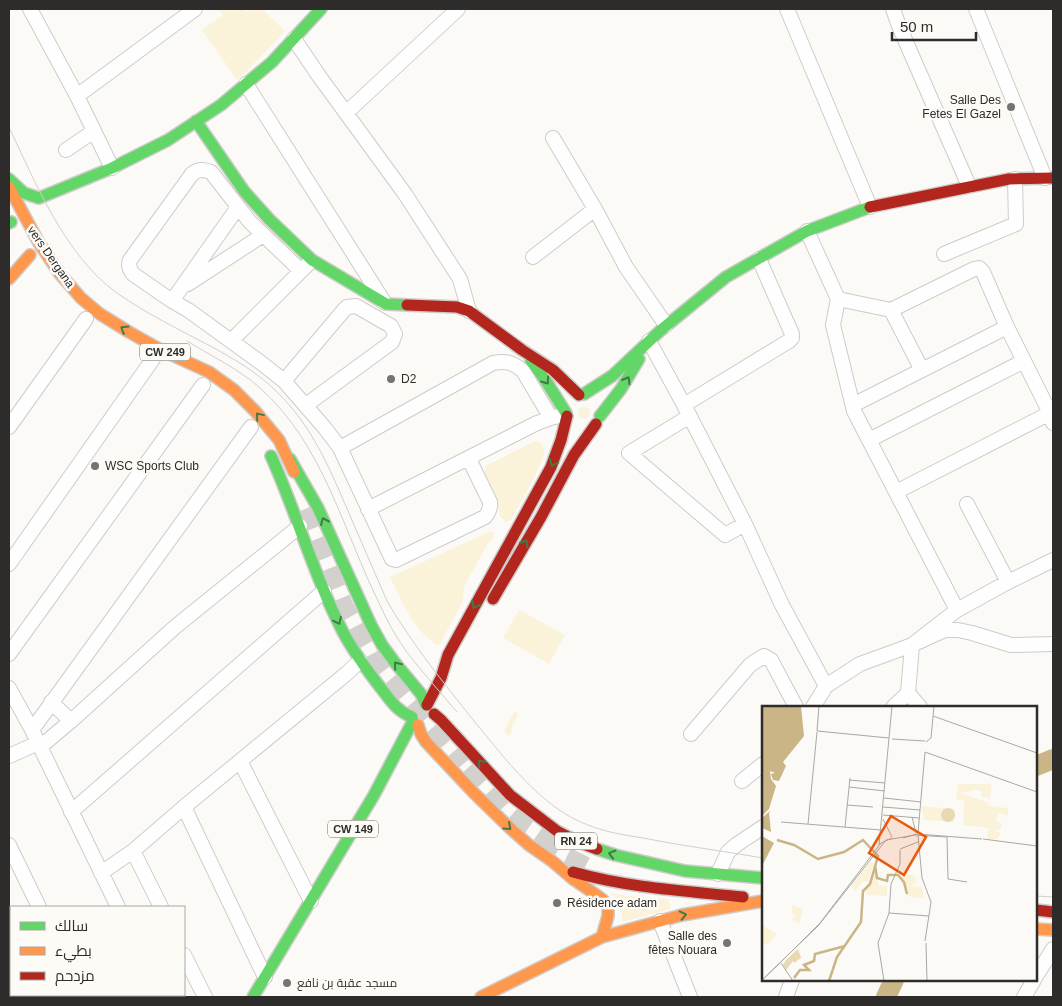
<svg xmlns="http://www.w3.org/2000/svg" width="1062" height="1006" font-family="Helvetica,Cairo,sans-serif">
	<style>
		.green { fill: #fbf2da }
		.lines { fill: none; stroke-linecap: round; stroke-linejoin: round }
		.river { stroke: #c9b586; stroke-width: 20 }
		.primary-tunnel { stroke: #d3d1ce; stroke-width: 21; stroke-dasharray: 21 11; stroke-linecap: butt }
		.street-casing { stroke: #cdccca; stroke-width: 16 }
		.fast-casing { stroke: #cdccca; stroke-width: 14 }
		.slow-casing { stroke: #cdccca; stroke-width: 14 }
		.jam-casing { stroke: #cdccca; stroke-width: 14 }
		.street { stroke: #fffefe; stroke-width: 14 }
		.fast { stroke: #63d668; stroke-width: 11 }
		.slow { stroke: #ff974d; stroke-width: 11 }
		.jam { stroke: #b3261e; stroke-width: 11 }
		.tram { stroke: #d0d0cf; stroke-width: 1 }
		.oneway { stroke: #457846 }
		.poi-dot { fill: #757472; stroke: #fdfbf6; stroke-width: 2 }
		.labels { text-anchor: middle; stroke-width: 5; stroke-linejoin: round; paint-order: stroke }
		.shield { fill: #fdfbf6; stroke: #6b6a68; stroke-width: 1 }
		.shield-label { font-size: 11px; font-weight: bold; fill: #2d2c2b }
		.poi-label { font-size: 12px; fill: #2d2c2b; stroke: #fdfbf6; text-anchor: start }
		.street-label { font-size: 12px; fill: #2d2c2b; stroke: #fdfbf6 }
		.inset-river { fill: none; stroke: #c9b586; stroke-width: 2.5 }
		.inset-road { fill: none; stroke: #a9a8a5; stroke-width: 1 }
		.view { fill: #e8590c; fill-opacity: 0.15; stroke: #e8590c; stroke-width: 2.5 }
		.inset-edge { fill: none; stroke: #2d2c2b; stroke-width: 2.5 }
	</style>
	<rect width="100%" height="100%" fill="#fcfaf7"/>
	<path class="green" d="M219,9H243L246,12L251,9H262L285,31L247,71L237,80L202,30L223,15Z
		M578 413a6 6 0 1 1 12 0a6 6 0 1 1-12 0Z
		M535,441H539C542,444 544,447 544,451C544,464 518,506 511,520L506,522L500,516L498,505L484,473L486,466Z
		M491,531L494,534L493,539L487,545L464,587L463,601L440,644L437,645C413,630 402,601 390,577Z
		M519,610L565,635L549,664L503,638Z
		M514,712H516L518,716L512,726L511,734L508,736L504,731Z
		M609,893L629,896L668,899L671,909L622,922C623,910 618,900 609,893Z"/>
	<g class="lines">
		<path class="river" d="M1036,766L1053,759
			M886,997L894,980"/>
		<path class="primary-tunnel" d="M303,510L307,519L343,607L370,656L385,677L461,766
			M470,766L506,806L529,825L556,844
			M539,841L563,856L587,868"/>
		<defs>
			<path id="street" d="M30,9L77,96L112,168
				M787,9L870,207
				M893,9L899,26L969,186
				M976,9L1045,178
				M294,39L319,76L405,194L460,279L469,311
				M246,84L384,302
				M77,96L195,9
				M346,113L458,9
				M553,138L595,209L626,267L666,325
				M66,150L94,131
				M807,231L838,299L833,325L854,411L957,610L1008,582L1053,560
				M944,254L1016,224L1015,179
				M533,257L595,209
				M301,271L250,222L211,172C203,169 198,169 192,174L130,260C128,265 129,269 133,274L172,301L188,310L260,362L284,381L324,427L340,448L392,559L396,560L485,517C489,512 491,508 490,502L469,459
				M188,284L263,235
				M838,299L891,310L974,269L979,268L983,272L1007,327L1050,413L1053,423
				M172,301L238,207
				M891,310L922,370
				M231,341L308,264
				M649,341L684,405L745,524L782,605L826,686L860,664L912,645L945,630H958L972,633L1011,645L1053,644
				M284,381L344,310L347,307L356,306L391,326L395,334L392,342L306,405
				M684,405L789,341L792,338V334L759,259
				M853,405L1007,327
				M690,416L629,453L725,535L745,524
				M9,427L86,319
				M869,440L1024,361
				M340,448L493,363C506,360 514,363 523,371L551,418
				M896,492L1050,413
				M967,504L1008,582
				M368,509L537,423L551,418L559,416
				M9,564L153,359
				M9,654L203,385
				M9,688L32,730L118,907
				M908,693L920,707
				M51,702L71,721
				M813,707L826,686
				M893,707L908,693L912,645L957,610
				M32,730L251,427
				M691,734L750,665L764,656L771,660L796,707
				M40,747L71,721L175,627L300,526
				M9,756L38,743
				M240,761L311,901
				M742,781L763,764
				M184,807L265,977
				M71,812L324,591
				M9,845L39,907
				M133,851L161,907
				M101,873L133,851L184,807L346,674L360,661
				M718,874L728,852L736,845L763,827
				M660,921L690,997
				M184,955L205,997
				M1036,976L1053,949
				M82,995L84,997
				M160,995L161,997
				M786,997L792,980
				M1024,997L1034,980"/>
			<path id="fast" d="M196,121L244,191L269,219L312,260L386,304L407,305
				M9,179L24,193L39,198L112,168L168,140L221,105L272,62L321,9
				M9,223L11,222
				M531,361L546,381L566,413
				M584,394L612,376L661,330L726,277L807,231L870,207
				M600,416L621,389L639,359
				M271,456C297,514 314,576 343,632C355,654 369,673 384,692C392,703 399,712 412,717
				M290,459L318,508L371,625L382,645L396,664L421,694L426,705
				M597,849L615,855L685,871L763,878
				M253,997L374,795L413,721"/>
			<path id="slow" d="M9,187L39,243L60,274L81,298L100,314L129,332L161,350L209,372L234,390L255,411L279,440L294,472
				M9,279L30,255
				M418,725L421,734L426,742L474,793L512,830L529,845L552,861L573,879L595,894L603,900L608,908V916L602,937
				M1036,929L1053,930
				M481,997L602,937L682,915L763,901"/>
			<path id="jam" d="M870,207L1009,179L1053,178
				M407,305L457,307L469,311L522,350L553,370L579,395
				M493,599L541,517L574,455L596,424
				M427,705L441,678L448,655L551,467L561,440L567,416
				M434,714L441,720L510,795L557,831L578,842L597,849
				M573,872C629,888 686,891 743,897
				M1036,910L1053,912"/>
		</defs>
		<use href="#street" class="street-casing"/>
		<use href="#fast" class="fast-casing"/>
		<use href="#slow" class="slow-casing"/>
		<use href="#jam" class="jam-casing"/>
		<use href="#street" class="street"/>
		<use href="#fast" class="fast"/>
		<use href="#slow" class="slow"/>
		<use href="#jam" class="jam"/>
		<path class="tram" d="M9,127C35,182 66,257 117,293C147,314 180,330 212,347C236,360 258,373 277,392C312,426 329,467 348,511C361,541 374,571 387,601C412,644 443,682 474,721C505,758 541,808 588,825C605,832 624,835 643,838C683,846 723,851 763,858
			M187,341C211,356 239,369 260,388C324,445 343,531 380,605C387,621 396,637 406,651C422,672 440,692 457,712
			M1036,896L1053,897"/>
	</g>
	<defs><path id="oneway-chevron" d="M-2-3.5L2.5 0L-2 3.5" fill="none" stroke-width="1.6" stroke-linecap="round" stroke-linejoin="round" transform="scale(1.25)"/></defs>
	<g class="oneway">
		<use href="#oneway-chevron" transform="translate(124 329) rotate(-148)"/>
		<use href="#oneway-chevron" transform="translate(627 380) rotate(-60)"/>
		<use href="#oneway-chevron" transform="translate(546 381) rotate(55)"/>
		<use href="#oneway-chevron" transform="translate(259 416) rotate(-130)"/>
		<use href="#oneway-chevron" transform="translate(553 463) rotate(115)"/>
		<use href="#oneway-chevron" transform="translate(324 521) rotate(-114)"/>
		<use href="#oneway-chevron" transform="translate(525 543) rotate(-60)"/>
		<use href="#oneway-chevron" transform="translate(475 605) rotate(119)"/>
		<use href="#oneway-chevron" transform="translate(338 621) rotate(65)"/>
		<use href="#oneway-chevron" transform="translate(397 665) rotate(-129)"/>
		<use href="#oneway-chevron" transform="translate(481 763) rotate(-131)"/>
		<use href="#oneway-chevron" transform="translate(508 827) rotate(42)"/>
		<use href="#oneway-chevron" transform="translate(612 854) rotate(-164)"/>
		<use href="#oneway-chevron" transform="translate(683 915) rotate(-13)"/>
	</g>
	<g class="poi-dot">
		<circle cx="1011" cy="107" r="5"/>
		<circle cx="391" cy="379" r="5"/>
		<circle cx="95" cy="466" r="5"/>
		<circle cx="557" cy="903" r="5"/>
		<circle cx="727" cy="943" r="5"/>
		<circle cx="287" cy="983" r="5"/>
	</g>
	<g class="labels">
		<g class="shield">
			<rect x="140" y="343.5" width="50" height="17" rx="4"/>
			<rect x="328" y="820.5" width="50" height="17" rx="4"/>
			<rect x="555" y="832.5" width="42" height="17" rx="4"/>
		</g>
		<g class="shield-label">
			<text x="165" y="356">CW 249</text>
			<text x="353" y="833">CW 149</text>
			<text x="576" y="845">RN 24</text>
		</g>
		<g class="poi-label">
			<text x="1001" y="104" text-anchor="end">Salle Des<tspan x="1001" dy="14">Fetes El Gazel</tspan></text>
			<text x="401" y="383">D2</text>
			<text x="105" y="470">WSC Sports Club</text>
			<text x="567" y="907">Résidence adam</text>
			<text x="717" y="940" text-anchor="end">Salle des<tspan x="717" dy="14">fêtes Nouara</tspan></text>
			<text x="297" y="987">مسجد عقبة بن نافع</text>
		</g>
		<g class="street-label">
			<text transform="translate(51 257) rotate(55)" y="4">vers Dergana</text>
		</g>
	</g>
	<g transform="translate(762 706)">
		<rect width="275" height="275" fill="#fcfaf7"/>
		<path d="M196,78H230L228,92L219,91L220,85L214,84L199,87L227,97V100L246,102V110L236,107L234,116L240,117L239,123L232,124L239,127L235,133H225L226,122L201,119L202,95L194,94ZM159,100L193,103L191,116L162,114ZM107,156L112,157L106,176L101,175L94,185L89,181ZM112,165L117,179L125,180V190L104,189L103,184ZM141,168L152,169L155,176L149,180L160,181L162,193L145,190L143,179L138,177ZM30,199L41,203L37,218L30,214L33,209L30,208ZM0,219L15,228L5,239L0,236Z" fill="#fbf2da"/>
		<path d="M179 109a7 7 0 1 1 14 0a7 7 0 1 1-14 0ZM36,243L39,252L32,257L31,255L24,264L21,259L24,254Z" fill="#e9d9b3"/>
		<path d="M0,0H39L42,30L21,56L24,60L17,75L11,74L9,68L13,67L8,65L9,73L14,80L7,103L0,110ZM9,104L7,107L9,126L0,122V112ZM0,130L12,137L0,160Z" fill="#c9b586"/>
		<path class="inset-river" d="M0,31L6,0M15,134L32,139L56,153L82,146L101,134L116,150L108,178L101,185L99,216L75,251L67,275M113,159L115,172L125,175L126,169H136L142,176L145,188M32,272L38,264H47L42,259L52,255L53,248L83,240"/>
		<path class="inset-road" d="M171,10L275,47M55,25L127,32M55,25L57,0M130,33L163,35M164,36L169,32L172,0M87,74L123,77M87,81L123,85M122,92L159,96M85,99L111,101M121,101L158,104M121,109L157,112M150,111L154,127M121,113L130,131M19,116L119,124M46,118L55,26M83,121L88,72M156,127L163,46L275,86M156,129L160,172L169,196L163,235M141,132L155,128L220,133M221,133L275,140M117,139L130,0M138,143L156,136M127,207L167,210M164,237L165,275M19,256L58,217L119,137L130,132M19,257L31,275M0,274L18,257M0,274L56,220L124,134L153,129L185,131L186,173L205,176M122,275L116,237L127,207L129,178L138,158V144"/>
		<path class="view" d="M129,110L164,131L142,169L107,147Z"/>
		<rect width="275" height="275" class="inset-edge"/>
	</g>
	<rect width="1062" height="1006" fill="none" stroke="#2d2c2b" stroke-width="20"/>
	<rect x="10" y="906" width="175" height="90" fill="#fdfbf6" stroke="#aaa8a5"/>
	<rect x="20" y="922" width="25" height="8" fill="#63d668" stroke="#aaa8a5"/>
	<text x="55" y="931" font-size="15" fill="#2d2c2b">سالك</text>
	<rect x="20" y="947" width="25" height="8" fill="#ff974d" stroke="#aaa8a5"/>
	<text x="55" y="956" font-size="15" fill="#2d2c2b">بطيء</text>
	<rect x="20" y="972" width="25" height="8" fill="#b3261e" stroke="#aaa8a5"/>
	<text x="55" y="981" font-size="15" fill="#2d2c2b">مزدحم</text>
	<path d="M892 32v8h84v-8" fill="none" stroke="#2d2c2b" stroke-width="2.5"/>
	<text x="900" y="32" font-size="15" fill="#2d2c2b" stroke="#fdfbf6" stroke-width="4" paint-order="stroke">50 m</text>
</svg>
